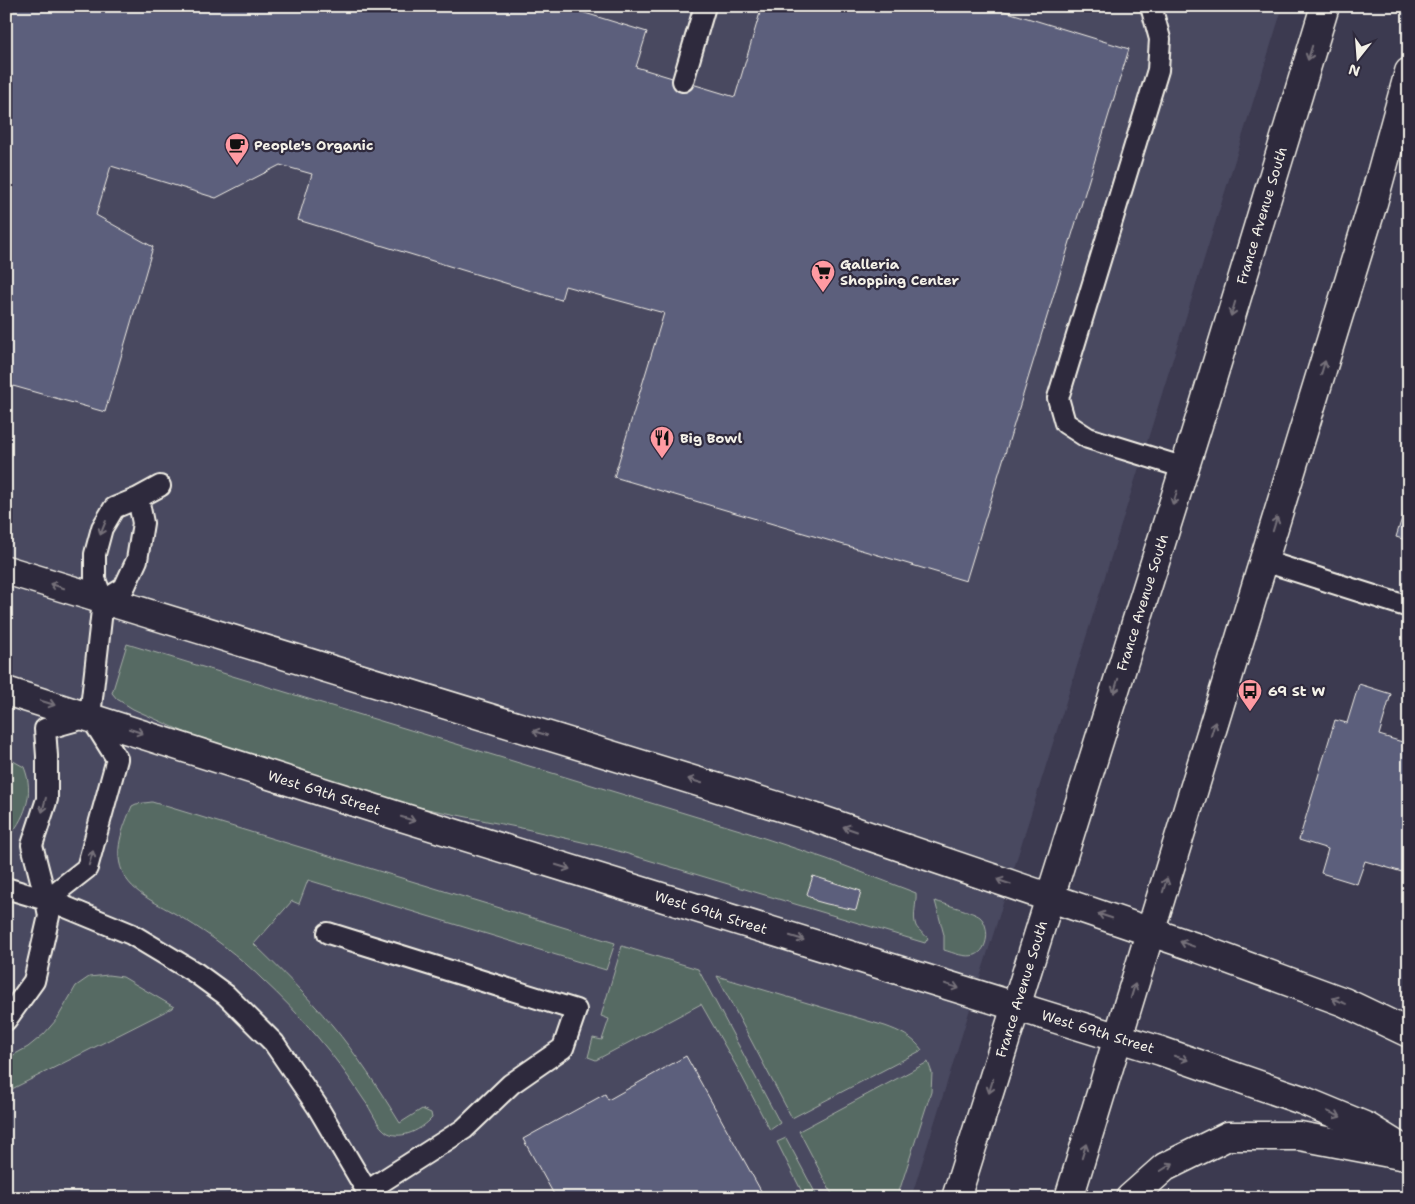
<svg xmlns="http://www.w3.org/2000/svg" width="1415" height="1204" font-family="'Shantell Sans',sans-serif">
	<style>
		.built { fill: #494860 }
		.green { fill: #566a64; stroke: #a5aea6 }
		.building { fill: #5c5f7c; stroke: #f4f1e8 }
		.lines { fill: none; stroke-linecap: round; stroke-linejoin: round }
		.lane-casing { stroke: #f4f1e8; stroke-width: 24 }
		.secondary-casing { stroke: #f4f1e8; stroke-width: 31 }
		.lane { stroke: #2f2a3d; stroke-width: 20 }
		.secondary { stroke: #2f2a3d; stroke-width: 28 }
		.oneway { stroke: #747079 }
		.labels { text-anchor: middle; stroke-width: 4.5; stroke-linejoin: round; paint-order: stroke }
		.poi-label { font-size: 14px; font-weight: bold; fill: #f4f1e8; stroke: #2f2a3d; text-anchor: start }
		.street-label { font-size: 14px; fill: #f4f1e8; stroke: #2f2a3d }
	</style>
	<rect width="100%" height="100%" fill="#3c3a50"/>
	<filter id="ink" filterUnits="userSpaceOnUse"><feTurbulence type="fractalNoise" baseFrequency=".02" numOctaves="2"/><feDisplacementMap in="SourceGraphic" scale="10" xChannelSelector="R" yChannelSelector="G"/><feConvolveMatrix kernelMatrix="1 2 1 2 8 2 1 2 1" color-interpolation-filters="sRGB"/></filter>
	<g filter="url(#ink)">
		<path class="built" d="M6,6H1283L911,1198H6Z"/>
		<path class="green" d="M127,644L740,830L827,859L916,893C917,903 912,916 916,926C918,930 925,935 928,938L925,943L608,848L526,829L408,805L233,750L184,732L133,709L117,699L112,693Z
			M6,757L24,767C35,794 25,819 6,840Z
			M152,802L615,943L606,970L308,880L299,904L292,901L254,944C281,970 307,996 332,1025C357,1055 379,1089 400,1123L422,1109L431,1113L432,1118C422,1129 403,1140 388,1133C377,1127 372,1110 364,1100C335,1055 301,1015 262,979C239,956 212,936 184,919C164,906 136,897 124,875C112,852 123,828 132,806L136,804Z
			M935,901C944,904 974,912 980,917C990,926 989,950 975,955C965,958 954,953 944,950V935Z
			M622,946L698,969L780,1123L770,1130L738,1069L701,1004L596,1060L588,1057L593,1038L602,1040L609,1019L601,1016Z
			M108,975L123,977L174,1007L6,1092V1059L28,1047L44,1034L57,1019L76,986L89,977Z
			M717,976L885,1026C899,1031 913,1037 922,1050L792,1118Z
			M928,1062L932,1073L931,1092L897,1198H834L799,1131Z
			M786,1138L818,1198H805L777,1142Z"/>
		<path class="building" d="M6,6H562L647,32L636,67L735,97L762,6H988L1129,49L966,581L614,477L664,313L565,286L561,300L298,220L312,174L280,165L216,198L111,166L96,215L153,247L105,412L6,384Z
			M1409,496V541L1396,537Z
			M1359,684L1391,694L1379,735L1409,744V849L1402,872L1365,861L1357,884L1321,873L1328,849L1299,840L1335,720L1347,723Z
			M813,876L861,891L856,910L827,904L816,901L807,894Z
			M686,1056L765,1198H556L523,1139L605,1094L608,1100Z"/>
		<g class="lines">
			<defs>
				<path id="lane" d="M1151,6L1160,39L1158,70L1058,398L1065,423L1088,438L1185,468
					M683,81L705,6
					M1264,561L1409,607
					M103,601L124,588L137,560L143,523L138,498
					M88,717L45,729L47,756V799L32,845L46,900L87,868L117,759L90,716L103,601L95,579V554L102,528L114,508L138,498L160,486
					M6,888L56,903L131,934L196,973L226,995L274,1043L317,1106L371,1198
					M328,933L576,1010L563,1048L511,1084L464,1129L367,1191
					M6,1020L34,981L49,916L46,900"/>
				<g id="secondary">
					<path d="M6,570L810,816L1195,947L1344,1002L1409,1033"/>
					<path id="s1" d="M6,691L395,815L1161,1051L1302,1100L1367,1127L1409,1153"/>
					<path id="s2" d="M956,1198L1202,412L1325,6"/>
					<path d="M1069,1198L1373,203L1409,72"/>
					<path d="M1130,1198L1165,1167L1228,1136H1300L1400,1155"/>
				</g>
			</defs>
			<use href="#lane" class="lane-casing"/>
			<use href="#secondary" class="secondary-casing"/>
			<use href="#lane" class="lane"/>
			<use href="#secondary" class="secondary"/>
		</g>
		<defs><path id="oneway-shaft" d="M-6 0H5M1.5-3L5.5 0L1.5 3" fill="none" stroke-width="1.6" stroke-linecap="round" stroke-linejoin="round" transform="scale(1.25)"/></defs>
		<g class="oneway">
			<use href="#oneway-shaft" transform="translate(1310 53) rotate(107)"/>
			<use href="#oneway-shaft" transform="translate(1233 309) rotate(107)"/>
			<use href="#oneway-shaft" transform="translate(1323 368) rotate(-73)"/>
			<use href="#oneway-shaft" transform="translate(1175 498) rotate(107)"/>
			<use href="#oneway-shaft" transform="translate(1275 524) rotate(-73)"/>
			<use href="#oneway-shaft" transform="translate(103 528) rotate(112)"/>
			<use href="#oneway-shaft" transform="translate(57 586) rotate(-162)"/>
			<use href="#oneway-shaft" transform="translate(1116 686) rotate(107)"/>
			<use href="#oneway-shaft" transform="translate(48 703) rotate(17)"/>
			<use href="#oneway-shaft" transform="translate(1213 729) rotate(-73)"/>
			<use href="#oneway-shaft" transform="translate(136 731) rotate(18)"/>
			<use href="#oneway-shaft" transform="translate(540 733) rotate(-163)"/>
			<use href="#oneway-shaft" transform="translate(695 781) rotate(-163)"/>
			<use href="#oneway-shaft" transform="translate(44 805) rotate(105)"/>
			<use href="#oneway-shaft" transform="translate(408 819) rotate(17)"/>
			<use href="#oneway-shaft" transform="translate(850 829) rotate(-161)"/>
			<use href="#oneway-shaft" transform="translate(91 858) rotate(-73)"/>
			<use href="#oneway-shaft" transform="translate(563 867) rotate(17)"/>
			<use href="#oneway-shaft" transform="translate(1004 882) rotate(-161)"/>
			<use href="#oneway-shaft" transform="translate(1165 885) rotate(-73)"/>
			<use href="#oneway-shaft" transform="translate(1105 916) rotate(-162)"/>
			<use href="#oneway-shaft" transform="translate(797 938) rotate(17)"/>
			<use href="#oneway-shaft" transform="translate(1187 944) rotate(-160)"/>
			<use href="#oneway-shaft" transform="translate(952 986) rotate(18)"/>
			<use href="#oneway-shaft" transform="translate(1133 991) rotate(-73)"/>
			<use href="#oneway-shaft" transform="translate(1339 1001) rotate(-158)"/>
			<use href="#oneway-shaft" transform="translate(1181 1058) rotate(18)"/>
			<use href="#oneway-shaft" transform="translate(991 1086) rotate(107)"/>
			<use href="#oneway-shaft" transform="translate(1334 1114) rotate(23)"/>
			<use href="#oneway-shaft" transform="translate(1084 1151) rotate(-73)"/>
			<use href="#oneway-shaft" transform="translate(1167 1167) rotate(-32)"/>
		</g>
	</g>
	<defs>
		<symbol id="cafe-pin" viewBox="-11 -11 22 30"><path d="M0 17L-7.5 6A9.5 9.5 0 1 1 7.5 6Z" fill="#ff9aa2" stroke="#2f2a3d"/><path d="M-5.5-4.5H6V0H3Q3 3.5 0 3.5H-2.5Q-5.5 3.5-5.5 0ZM3-3.2v2h1.7v-2ZM-6 4.5H4V6H-6Z" fill="#111"/></symbol>
		<symbol id="supermarket-pin" viewBox="-11 -11 22 30"><path d="M0 17L-7.5 6A9.5 9.5 0 1 1 7.5 6Z" fill="#ff9aa2" stroke="#2f2a3d"/><path d="M-6-5.5h2.5l.6 2H6L4.5 2H-2.5L-4.4-4H-6ZM-1.5 3.2a1.3 1.3 0 1 0 .1 0ZM3 3.2a1.3 1.3 0 1 0 .1 0Z" fill="#111"/></symbol>
		<symbol id="restaurant-pin" viewBox="-11 -11 22 30"><path d="M0 17L-7.5 6A9.5 9.5 0 1 1 7.5 6Z" fill="#ff9aa2" stroke="#2f2a3d"/><path d="M-5-6h1v4h1v-4h1v4h1v-4h1v5L-1.5 .5V6h-2V.5L-5-1ZM5-6V6H3V1.5H1.5Q1.5-4 5-6Z" fill="#111"/></symbol>
		<symbol id="bus-pin" viewBox="-11 -11 22 30"><path d="M0 17L-7.5 6A9.5 9.5 0 1 1 7.5 6Z" fill="#ff9aa2" stroke="#2f2a3d"/><path d="M-5-6H5V4H4V6H2V4H-2V6H-4V4H-5ZM-3.5-4V0h7V-4ZM-3.5 1.2v1.5H-2V1.2ZM2 1.2v1.5H3.5V1.2Z" fill="#111"/></symbol>
	</defs>
	<g fill-rule="evenodd">
		<use href="#cafe-pin" x="223" y="131" width="28" height="38"/>
		<use href="#supermarket-pin" x="809" y="258" width="28" height="38"/>
		<use href="#restaurant-pin" x="648" y="424" width="28" height="38"/>
		<use href="#bus-pin" x="1236" y="677" width="28" height="38"/>
	</g>
	<g class="labels">
		<g class="poi-label">
			<text x="254" y="150">People's Organic</text>
			<text x="840" y="269">Galleria<tspan x="840" dy="16">Shopping Center</tspan></text>
			<text x="680" y="443">Big Bowl</text>
			<text x="1268" y="696">69 St W</text>
		</g>
		<g class="street-label">
			<text dy="5" stroke="none"><textPath href="#s2" startOffset="1029">France Avenue South</textPath></text>
			<text dy="5" stroke="none"><textPath href="#s2" startOffset="624">France Avenue South</textPath></text>
			<text dy="5" stroke="none"><textPath href="#s1" startOffset="334">West 69th Street</textPath></text>
			<text dy="5" stroke="none"><textPath href="#s1" startOffset="739">West 69th Street</textPath></text>
			<text dy="5" stroke="none"><textPath href="#s2" startOffset="219">France Avenue South</textPath></text>
			<text dy="5" stroke="none"><textPath href="#s1" startOffset="1144">West 69th Street</textPath></text>
		</g>
	</g>
	<rect width="1415" height="1204" fill="none" stroke="#2f2a3d" stroke-width="25"/>
	<rect x="12" y="12" width="1390" height="1179" fill="none" stroke="#f4f1e8" stroke-width="2" filter="url(#ink)"/>
	<g transform="translate(1358 58) rotate(197)" stroke="#2f2a3d" stroke-width="4" paint-order="stroke">
	<path d="M0-4L9 19L0 12L-9 19Z" fill="#f4f1e8"/>
	<text y="-8" font-size="14" font-weight="bold" text-anchor="middle" fill="#f4f1e8">N</text>
	</g>
</svg>
